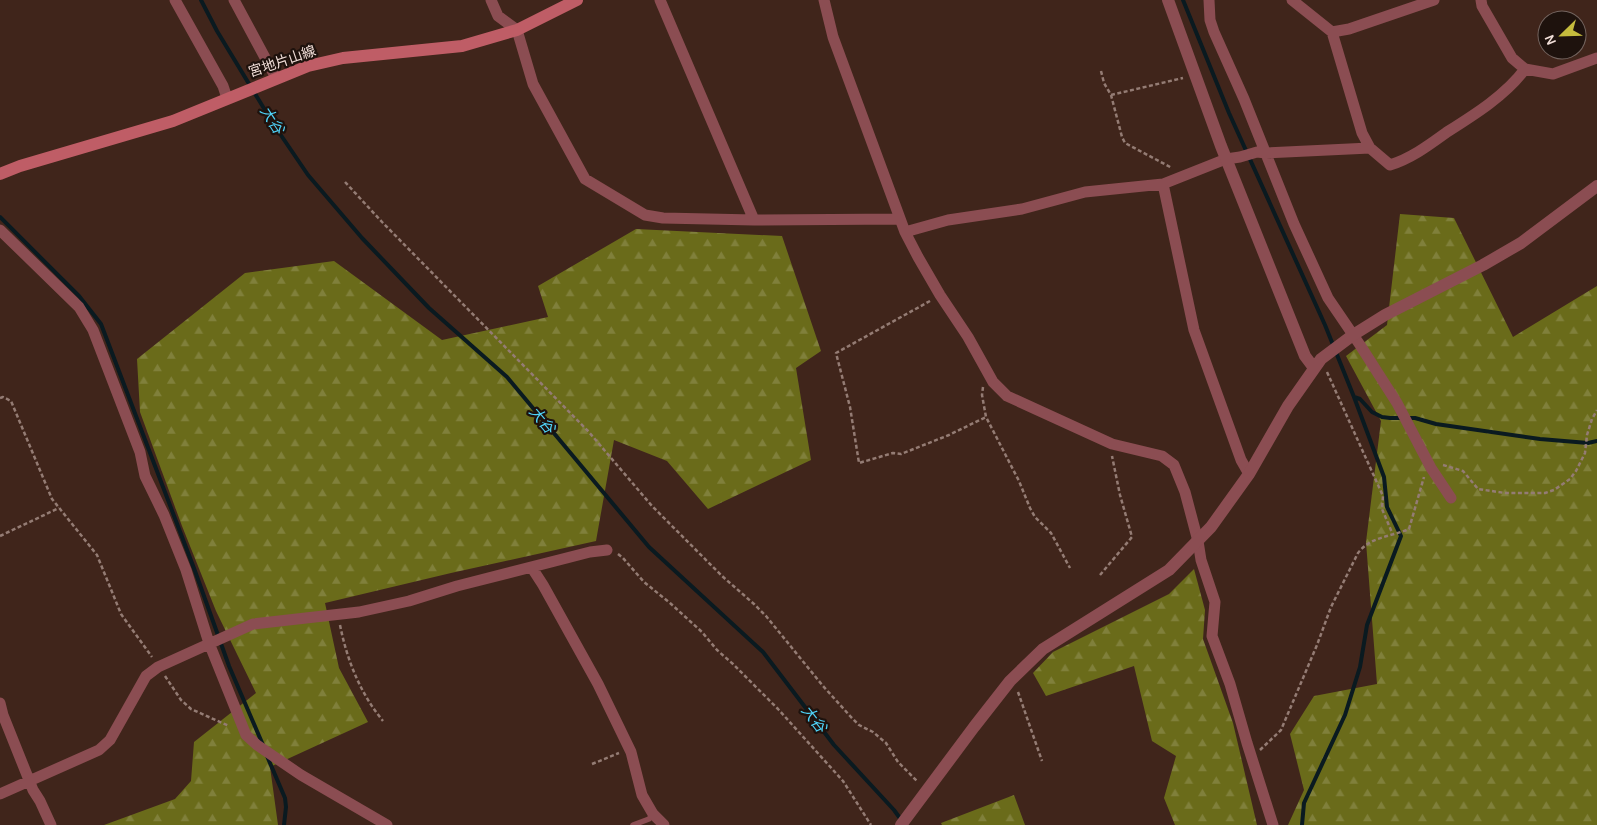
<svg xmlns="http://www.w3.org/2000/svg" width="1597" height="825" font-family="Karla,'Noto Sans JP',sans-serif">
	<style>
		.forest { fill: url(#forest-firs) }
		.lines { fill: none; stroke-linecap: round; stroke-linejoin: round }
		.stream { stroke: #0a1a20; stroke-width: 4 }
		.path { stroke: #947c74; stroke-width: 2.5; stroke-dasharray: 4 2.5; stroke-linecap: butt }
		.service { stroke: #8b4d52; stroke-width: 5.5 }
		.minor { stroke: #8b4d52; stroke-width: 11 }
		.tertiary { stroke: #8b4d52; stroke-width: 12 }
		.secondary { stroke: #bf5d66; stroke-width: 12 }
		.labels { text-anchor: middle; stroke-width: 4.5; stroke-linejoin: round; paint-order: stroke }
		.street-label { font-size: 14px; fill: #f2dfd9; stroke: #1e120d }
		.water-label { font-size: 15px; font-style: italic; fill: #4fd2f7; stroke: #1e120d }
	</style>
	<defs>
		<pattern id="forest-firs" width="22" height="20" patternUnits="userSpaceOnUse" patternTransform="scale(1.25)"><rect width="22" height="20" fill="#6a6b1a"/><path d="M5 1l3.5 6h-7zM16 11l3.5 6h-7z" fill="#80803b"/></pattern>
	</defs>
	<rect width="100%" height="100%" fill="#40251b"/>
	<path class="forest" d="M1400,214L1454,218L1513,337L1597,286V825H1288L1304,790L1290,734L1314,696L1377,684L1366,542L1381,421L1346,356L1387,325Z
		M636,229L782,236L821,351L796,368L811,460L708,509L667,461L614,440L596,541L451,573L325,603L339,668L368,722L270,767L278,825H104L175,799L191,781L194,742L256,693L216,611L182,526L140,412L137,359L245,273L334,261L442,340L548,317L538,286Z
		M1194,569L1205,610L1203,639L1233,723L1257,825H1175L1164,798L1176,756L1152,741L1134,666L1046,696L1033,673L1053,652L1169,594Z
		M1014,795L1025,825H942L941,823Z"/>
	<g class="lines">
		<path class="stream" d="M201,0L217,31L274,125L308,175L362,238L429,308L507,377L649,547L763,652L834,745L894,810L902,821
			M1183,0L1229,113L1325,325L1354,397L1384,477L1387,507L1401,536L1367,625L1360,667L1345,715L1304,803L1302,825
			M0,217L79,296L101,324L195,571L229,666L263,745
			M1354,397L1360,399L1372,412L1382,417L1390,418H1415L1436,424L1540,439L1588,443L1597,441
			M267,756L285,798L286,807L284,825"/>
		<path class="path" d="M1101,71L1104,83L1111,95L1122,137L1125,143L1172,168
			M1111,95L1183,78
			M345,182L383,223L588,431L652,506L722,576L754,604L766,616L823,686L851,717L859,725L873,732L886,743L898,762L918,782
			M930,301L836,353L850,407L859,463L893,453L901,454L949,435L986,417
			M1327,372L1383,496L1382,509L1393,535
			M983,387L982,395L986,417L1019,481L1030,508L1035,517L1051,533L1070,568
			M0,398L3,397L11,401L52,499L97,555L121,614L152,657
			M1443,465L1463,471L1478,489L1505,493H1545L1554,490L1570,479L1576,471L1585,453L1587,435L1592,419L1597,410
			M0,536L59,508
			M618,554L623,558L644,582L670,603L702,632L717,650L733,664L778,709L843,781L871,825
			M1100,575L1132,537L1120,495L1112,456
			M340,625C347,660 360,693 383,721
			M165,676L181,700L191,709L229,726
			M1018,692L1042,761
			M1260,750L1281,730L1317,645L1331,607L1358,553C1371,536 1391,537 1409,529L1424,477
			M592,764L619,753"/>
		<path class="service" d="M633,825L649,819L653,814"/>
		<path class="minor" d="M175,0L223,86L227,98
			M234,0L276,78
			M491,0L498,16L517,30L533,84L585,179L645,215L663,218L754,220L900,219
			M660,0L754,220
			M824,0L833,37L905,232L918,257L940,295L968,337L993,382L1007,396L1112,444L1162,456L1174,465L1185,492L1198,541L1201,560L1215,602L1212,636L1230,684L1247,743L1273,825
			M1209,0L1210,20L1214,32L1244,99L1294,224L1328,298L1360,345L1397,403L1431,468L1451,498
			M1292,0L1332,32L1349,29L1434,0
			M1481,0L1482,6L1512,58L1525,69L1553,74L1597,58
			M1332,32L1362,133L1370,148L1390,165C1412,158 1429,145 1447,132C1474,115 1506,95 1525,69
			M0,230L79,307L93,330L140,452L145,476L164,515L186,570L209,643L246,735L257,745L301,775L387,825
			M905,232L948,220L1022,209L1085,192L1163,184
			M1249,474L1241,460L1194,330L1163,184L1226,159L1240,157L1257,152L1266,153L1370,148
			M532,568L543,585L598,684L631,752L642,795L653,814L664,825
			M0,703L3,715L33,790L40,801L51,825
			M0,794L99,750L110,740L146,676L158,667L253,624L359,612L409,601L457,586L590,552L607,550"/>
		<path class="tertiary" d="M1168,0L1221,146L1305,356L1314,368
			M901,825L974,727L1010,681L1043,649L1169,570L1211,527L1249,474L1288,406L1321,359L1353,335L1385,315L1483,265L1521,243L1597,186"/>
		<path class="secondary" d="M0,174L20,166L173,121L308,66L343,58L462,46L517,30L577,0"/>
	</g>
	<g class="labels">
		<g class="street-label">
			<text transform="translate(282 61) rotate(-19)" y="5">宮地片山線</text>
		</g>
		<g class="water-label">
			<text transform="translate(272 120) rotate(57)" y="5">大谷</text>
			<text transform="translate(542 420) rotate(50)" y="5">大谷</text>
			<text transform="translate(814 719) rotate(52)" y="5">大谷</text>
		</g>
	</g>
	<g transform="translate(1562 35) rotate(247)"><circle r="24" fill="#1e120d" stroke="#73645f"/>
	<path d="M0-4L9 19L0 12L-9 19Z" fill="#c6bc3d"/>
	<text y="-8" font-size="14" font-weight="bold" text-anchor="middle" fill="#f2dfd9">N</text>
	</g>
</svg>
